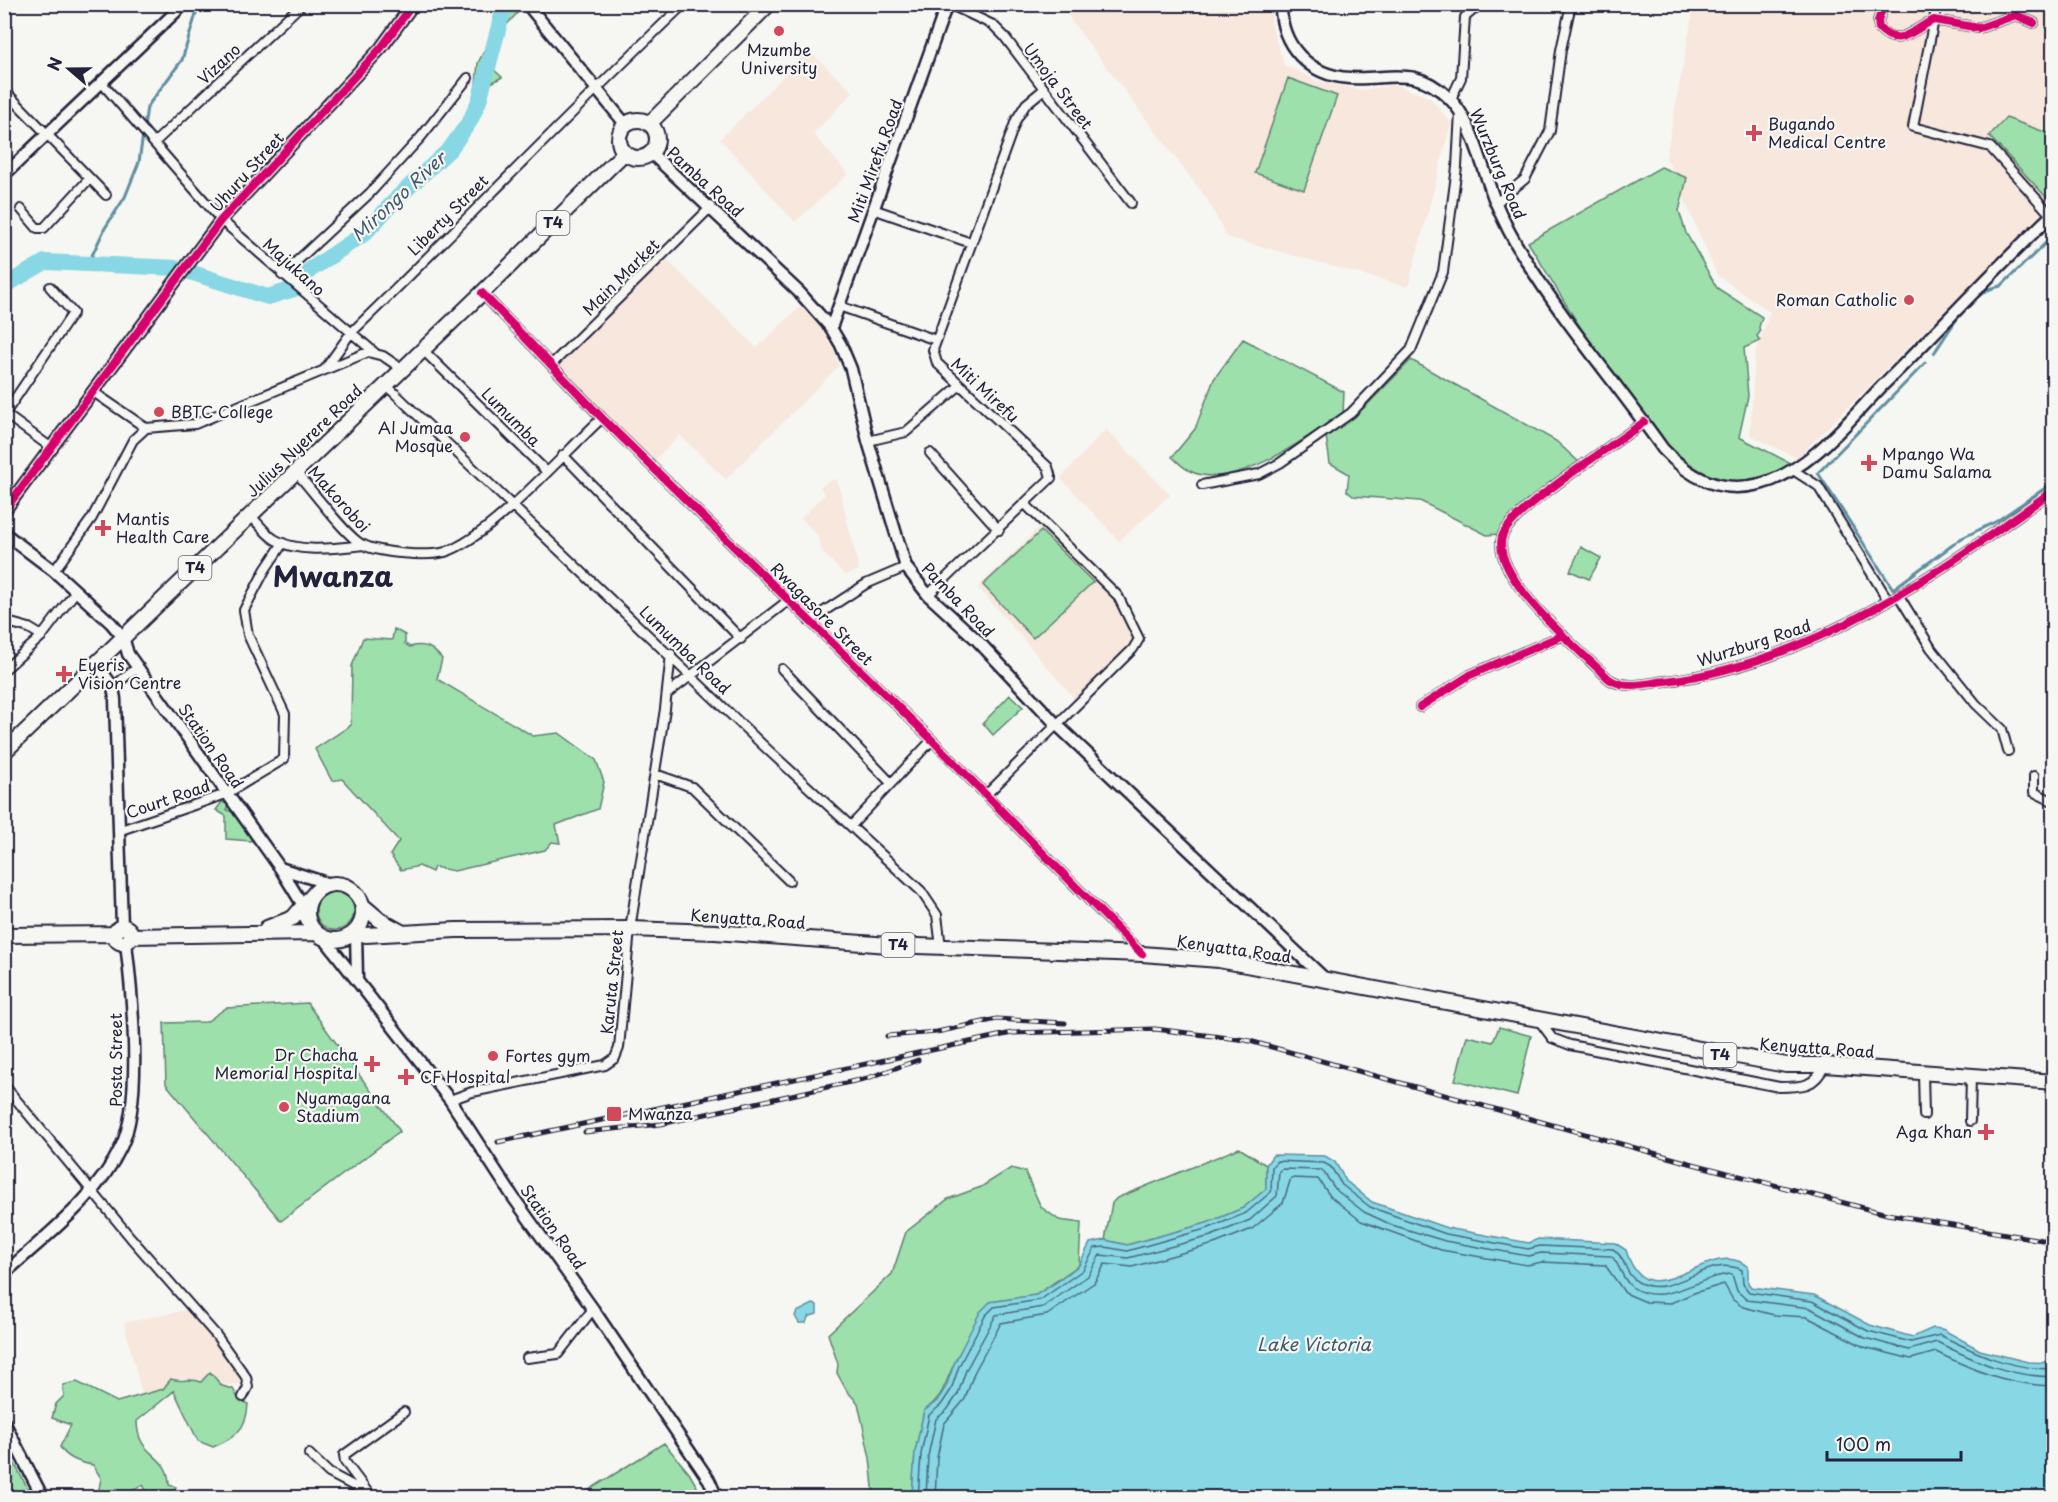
<svg xmlns="http://www.w3.org/2000/svg" width="2058" height="1502" font-family="'Playpen Sans',sans-serif">
	<style>
		.built { fill: #f7e7dd }
		.green { fill: #9de0ab; stroke: #608173; stroke-width: 1.5 }
		.water { fill: #87d7e4; stroke: #5f8fa0; stroke-width: 1.5 }
		.lines { fill: none; stroke-linecap: round; stroke-linejoin: round }
		.shore { stroke: #4a6a7f; stroke-width: 1.5 }
		.stream { stroke: #5f8fa0; stroke-width: 3 }
		.river { stroke: #87d7e4; stroke-width: 16 }
		.street-casing { stroke: #22223b; stroke-width: 12 }
		.secondary-casing { stroke: #22223b; stroke-width: 15 }
		.highway-casing { stroke: #22223b; stroke-width: 18 }
		.street { stroke: #f6f6f2; stroke-width: 8 }
		.secondary { stroke: #f6f6f2; stroke-width: 10 }
		.highway { stroke: #f6f6f2; stroke-width: 14 }
		.rail-casing { stroke: #22223b; stroke-width: 5 }
		.rail { stroke: #f6f6f2; stroke-width: 3; stroke-dasharray: 9; stroke-linecap: butt }
		.cycleway-casing { stroke: #f6f6f2; stroke-width: 11 }
		.cycleway { stroke: #d6006c; stroke-width: 8 }
		.poi-dot { fill: #d1495b; stroke: #f6f6f2; stroke-width: 2 }
		.labels { text-anchor: middle; stroke-width: 4.5; stroke-linejoin: round; paint-order: stroke }
		.shield { fill: #f6f6f2; stroke: #626272; stroke-width: 1.5 }
		.shield-label { font-size: 15px; font-weight: bold; fill: #22223b }
		.poi-label { font-size: 16px; fill: #22223b; stroke: #f6f6f2; text-anchor: start }
		.street-label { font-size: 16px; fill: #22223b; stroke: #f6f6f2 }
		.water-label { font-size: 18px; font-style: italic; fill: #40586e; stroke: #f6f6f2 }
		.town-label { font-size: 28px; font-weight: bold; fill: #22223b; stroke: #f6f6f2 }
	</style>
	<rect width="100%" height="100%" fill="#f6f6f2"/>
	<filter id="ink" filterUnits="userSpaceOnUse"><feTurbulence type="fractalNoise" baseFrequency=".0167" numOctaves="2"/><feDisplacementMap in="SourceGraphic" scale="12" xChannelSelector="R" yChannelSelector="G"/><feConvolveMatrix kernelMatrix="1 2 1 2 8 2 1 2 1" color-interpolation-filters="sRGB"/></filter>
	<g filter="url(#ink)">
		<path class="built" d="M1712,4L2053,5V202L1797,458L1750,435L1755,354L1770,312L1717,275L1666,157L1693,12Z
			M1063,5H1272L1271,24L1284,65L1317,81L1361,90L1395,85L1430,98L1451,123L1408,287L1227,237L1207,199L1071,20Z
			M809,51L853,92L813,134L848,174L795,222L720,139Z
			M662,255L757,348L800,307L831,337L839,366L726,479L680,435L650,465L551,365Z
			M1106,429L1170,495L1119,541L1061,478Z
			M837,479L859,570L845,575L823,553L817,535L801,518L825,494L820,488L827,482Z
			M1042,525L1122,610L1137,638L1075,699L978,587Z
			M186,1310L197,1317L242,1379L241,1384L206,1385L181,1378L143,1398L124,1323Z"/>
		<path class="green" d="M500,5H515L520,10L501,31L492,68L502,77L486,86L482,101L485,105L478,109L472,99L475,95L478,63L488,43Z
			M1288,78L1337,96L1304,190L1255,173Z
			M2006,118L2053,135V197L2050,201L1989,136Z
			M1661,167L1687,178L1679,211L1686,233L1717,288L1762,317L1759,327L1760,332L1757,336L1760,341L1744,348L1748,396L1739,437L1792,464C1765,477 1744,487 1713,476C1649,455 1565,301 1528,242Z
			M1243,339L1344,392L1343,413C1308,437 1233,493 1190,471C1183,468 1177,461 1172,457L1195,429L1214,379Z
			M1411,360L1556,441L1582,465L1514,514L1499,534L1487,535L1420,501L1353,496L1347,491L1349,474L1330,463L1326,436L1365,407Z
			M1041,531L1093,582L1033,638L983,585Z
			M1581,547L1601,558L1589,579L1570,571Z
			M394,629L405,635V644L410,647C425,643 432,647 442,659L437,679L533,736L559,733L596,760L604,782L598,809L556,825L560,843L552,842L545,850L454,871L434,867L432,872L419,866L401,870L390,855L399,841L342,779L332,781L315,749L351,725L352,666L363,638L392,640Z
			M1010,695L1023,707L993,735L983,723Z
			M222,802L227,804V810L240,815L252,838L251,841L226,839V816L216,810Z
			M316 911a19 19 0 1 1 38 0a19 19 0 1 1-38 0Z
			M307,1003L400,1131L281,1221L166,1084L164,1023L206,1022L226,1008Z
			M1499,1027L1531,1036L1517,1096L1455,1080L1467,1036L1493,1042Z
			M1239,1148L1266,1165V1189L1243,1208L1207,1223L1127,1245L1105,1240L1112,1203L1117,1198Z
			M1011,1168L1025,1172L1041,1207L1059,1220L1081,1223L1079,1265L1036,1295L990,1302C979,1322 964,1342 954,1364C944,1385 945,1395 924,1411L915,1452L912,1497H874L870,1458L858,1403L847,1391L837,1373L838,1364L828,1334L892,1274L906,1232L948,1199L981,1187Z
			M210,1372L222,1386L233,1389L238,1398L248,1404C247,1429 235,1438 213,1447L198,1441L174,1391L137,1421C137,1459 169,1452 169,1485L176,1487L172,1497L147,1492L143,1485L120,1497H91L98,1495L101,1478L93,1465C80,1463 67,1459 60,1447L71,1425L52,1418L56,1404L64,1396L63,1385L77,1382L117,1402L163,1389L171,1379C182,1383 190,1377 201,1382Z
			M664,1443L689,1473L703,1497H583L581,1495Z
			M5,1445L32,1497H5Z"/>
		<path class="water" d="M1273,1155L1325,1156L1335,1162L1346,1181L1372,1202L1447,1228L1529,1243L1538,1239L1615,1243L1626,1250C1648,1326 1711,1233 1748,1267V1283L1751,1287L1814,1295L1870,1325L1891,1331L1913,1337L1933,1328L1942,1329L1980,1350L2028,1362L2053,1363V1497H912L915,1452L924,1411L937,1401L946,1387L954,1364L980,1312L990,1302L1036,1295L1060,1280L1079,1265L1090,1243L1105,1240L1127,1245L1207,1223L1243,1208L1266,1189V1165Z
			M813,1304L817,1305V1314L808,1317L806,1323H799L795,1316L797,1312Z"/>
		<g class="lines">
			<path class="shore" d="M918,1498L921,1454L929,1415L941,1405L951,1390L959,1366L985,1316L994,1307L1040,1300L1083,1270L1095,1248L1105,1247L1127,1251L1209,1228L1246,1213L1271,1192L1272,1167L1277,1161L1324,1163L1331,1167L1342,1185L1370,1207L1446,1234L1528,1249L1540,1246L1613,1249C1626,1257 1624,1274 1638,1282C1674,1301 1706,1253 1742,1270L1743,1284L1749,1292L1812,1301L1868,1331L1911,1342L1940,1335C1978,1354 2009,1369 2054,1369
				M926,1498L928,1456L936,1419L947,1410L958,1394L966,1370L996,1315L1043,1307L1088,1276L1100,1255L1128,1258L1211,1236L1250,1220L1277,1196L1279,1171L1282,1169L1322,1170L1336,1190L1364,1212L1392,1225L1445,1241L1528,1256L1541,1253L1611,1256C1620,1263 1621,1279 1632,1287C1664,1309 1699,1275 1732,1274L1737,1291L1747,1300L1810,1308L1865,1338L1909,1350L1937,1342C1977,1362 2008,1376 2054,1377
				M935,1498L937,1458L944,1424L965,1399L974,1373L1001,1323L1047,1315L1094,1283L1105,1264L1132,1267L1214,1244L1252,1229L1283,1203L1291,1178L1318,1179L1330,1196L1361,1221L1441,1250L1527,1265L1542,1262L1605,1265L1625,1293L1646,1302L1671,1303L1694,1293L1724,1284L1733,1300L1743,1307L1774,1315L1807,1317L1864,1347L1911,1359L1936,1352C1975,1371 2009,1385 2054,1386"/>
			<path class="stream" d="M88,264L105,228L125,197L139,162L147,107L182,60L199,4
				M1934,353C1951,329 1970,290 2001,286L2054,235
				M1925,363L1818,473L1893,589L1962,538L1997,521L2054,482"/>
			<path class="river" d="M4,286L45,262L177,268L268,297L294,289L310,270L365,233L398,197L450,149L470,121L479,101L502,15L508,4"/>
			<defs>
				<path id="street" d="M949,4L993,25L1004,36L1131,203
					M1884,4L1878,21L1879,28C1899,50 1914,28 1934,20L1979,28L2016,15L2034,23
					M1937,4L1913,127L1990,147L2051,215
					M101,82L221,220L375,353
					M4,90L106,195
					M1451,99L1461,78L1465,17L1478,6L1497,4
					M154,143L302,4
					M1496,203L1525,179L1550,131L1561,50L1571,4
					M21,209L37,228H44L89,179
					M873,209L971,243
					M282,275L370,193L421,137L468,78
					M482,293L602,418L932,740L1141,953
					M839,306L936,340
					M423,350L546,471
					M551,365L711,207
					M325,369L350,334C462,225 570,112 684,4
					M386,385L767,749L921,891L937,915L941,947
					M95,393L146,428
					M5,414L53,449
					M4,415L73,313L50,287
					M1644,422C1617,443 1510,510 1502,537C1491,578 1582,652 1609,679C1625,690 1648,683 1666,681C1813,663 1937,574 2054,490
					M146,428L195,424L368,352L383,356L402,369
					M868,441L906,432L959,386
					M930,453L999,530
					M563,455L741,639
					M1793,470L1818,486L1888,600
					M295,471C309,486 347,538 363,545C381,553 427,557 445,552C489,539 565,452 602,418
					M1202,485L1259,474L1280,463L1351,413L1411,350L1443,272L1457,167L1460,112
					M250,515C258,523 265,533 274,539C298,554 337,548 364,545
					M54,571L92,518L133,440L146,428
					M928,595L1051,478L1048,467L937,363L933,350L1016,120L1026,104L1043,90
					M1899,596L1931,648L1976,704L2002,729L2008,751
					M4,621L29,628L42,636
					M809,621L866,584L906,567
					M782,669L891,783
					M4,670L42,636L76,591
					M113,687L131,672L139,669
					M667,694L789,600
					M1420,707L1470,675L1563,635
					M655,774L692,787L789,881
					M2034,776V792L2054,802
					M986,795L1133,649L1139,639L1118,596L1026,505
					M851,826L932,740
					M118,831L226,794L284,759L285,714L248,635L244,610L265,570L283,543
					M1538,1019L1552,1038L1570,1045L1779,1087C1802,1087 1815,1087 1825,1065
					M1923,1071L1924,1115
					M4,1085L131,1238L216,1335L246,1377L248,1387L243,1397
					M450,1100L472,1092L605,1065L615,1058L619,1048L630,929L665,709L671,654
					M1970,1121L1971,1075
					M527,1358L558,1354L593,1309
					M309,1454L329,1473L367,1493
					M372,1498L345,1462L344,1455L404,1412"/>
				<path id="secondary" d="M527,4L626,125
					M1281,4C1280,45 1309,76 1350,78C1390,80 1415,65 1449,98C1472,119 1483,171 1495,201C1503,220 1513,240 1524,257C1565,324 1618,385 1663,449C1690,478 1719,494 1760,484C1810,471 1848,421 1883,385C1941,328 1995,268 2054,213
					M651,153L800,293L831,328L841,345L851,369L868,441L906,567L928,595L977,640L1056,724L1325,979
					M4,175L184,4
					M831,328L947,4
					M4,511L221,220L381,48L413,4
					M4,533L54,571L111,623L123,637L128,654L280,868L307,912
					M96,663L113,687L115,699L122,927
					M280,868L329,884
					M356,932L357,978
					M323,937L450,1100L513,1197L593,1309L709,1480L717,1498
					M4,1274C45,1236 97,1198 121,1147C143,1102 132,993 126,943
					M4,1422L43,1498"/>
				<path id="highway" d="M619 139a19 19 0 1 1 38 0a19 19 0 1 1-38 0Z
					M649,124L769,4
					M4,752L482,293L624,153
					M307 912a28 28 0 1 1 56 0a28 28 0 1 1-56 0Z
					M362,905L381,921L401,932
					M115 935a8 8 0 1 1 16 0a8 8 0 1 1-16 0Z
					M267,928L293,918L309,899
					M356,932L366,935L456,930L630,929L715,932L889,945L1142,954L1219,960L1786,1065H1825L2054,1082
					M4,935L115,934
					M131,936L316,933"/>
			</defs>
			<use href="#street" class="street-casing"/>
			<use href="#secondary" class="secondary-casing"/>
			<use href="#highway" class="highway-casing"/>
			<use href="#street" class="street"/>
			<use href="#secondary" class="secondary"/>
			<use href="#highway" class="highway"/>
			<defs>
				<path id="rail" d="M887,1036L937,1032L997,1019L1065,1023
					M585,1132L661,1124L868,1078L918,1060
					M498,1142L1012,1033L1155,1029L1246,1040L1693,1164L1887,1214L2054,1242"/>
			</defs>
			<use href="#rail" class="rail-casing"/>
			<use href="#rail" class="rail"/>
			<defs>
				<path id="cycleway" d="M1884,4L1878,21L1879,28C1899,50 1914,28 1934,20L1979,28L2016,15L2034,23
					M482,293L602,418L932,740L1142,954
					M1644,422C1617,443 1510,510 1502,537C1491,578 1582,652 1609,679C1625,690 1648,683 1666,681C1813,663 1937,574 2054,490
					M4,511L221,220L381,48L413,4
					M1420,707L1470,675L1563,635"/>
			</defs>
			<use href="#cycleway" class="cycleway-casing"/>
			<use href="#cycleway" class="cycleway"/>
		</g>
	</g>
	<g class="poi-dot">
		<circle cx="779" cy="31" r="6"/>
		<path d="M1751 124h6v6h6v6h-6v6h-6v-6h-6v-6h6z"/>
		<circle cx="1909" cy="300" r="6"/>
		<circle cx="159" cy="412" r="6"/>
		<circle cx="465" cy="437" r="6"/>
		<path d="M1866 454h6v6h6v6h-6v6h-6v-6h-6v-6h6z"/>
		<path d="M100 519h6v6h6v6h-6v6h-6v-6h-6v-6h6z"/>
		<path d="M61 665h6v6h6v6h-6v6h-6v-6h-6v-6h6z"/>
		<circle cx="493" cy="1056" r="6"/>
		<path d="M369 1055h6v6h6v6h-6v6h-6v-6h-6v-6h6z"/>
		<path d="M403 1068h6v6h6v6h-6v6h-6v-6h-6v-6h6z"/>
		<circle cx="284" cy="1107" r="6"/>
		<rect x="606" y="1106" width="16" height="16" rx="3"/>
		<path d="M1983 1123h6v6h6v6h-6v6h-6v-6h-6v-6h6z"/>
	</g>
	<g class="labels">
		<g class="shield">
			<rect x="536.5" y="211" width="33" height="24" rx="4.5"/>
			<rect x="178.5" y="556" width="33" height="24" rx="4.5"/>
			<rect x="881.5" y="933" width="33" height="24" rx="4.5"/>
			<rect x="1703.5" y="1043" width="33" height="24" rx="4.5"/>
		</g>
		<g class="shield-label">
			<text x="553" y="228">T4</text>
			<text x="195" y="573">T4</text>
			<text x="898" y="950">T4</text>
			<text x="1720" y="1060">T4</text>
		</g>
		<g class="poi-label">
			<text x="779" y="56" text-anchor="middle">Mzumbe<tspan x="779" dy="18">University</tspan></text>
			<text x="1768" y="130">Bugando<tspan x="1768" dy="18">Medical Centre</tspan></text>
			<text x="1897" y="306" text-anchor="end">Roman Catholic</text>
			<text x="171" y="418">BBTC College</text>
			<text x="453" y="434" text-anchor="end">Al Jumaa<tspan x="453" dy="18">Mosque</tspan></text>
			<text x="1882" y="460">Mpango Wa<tspan x="1882" dy="18">Damu Salama</tspan></text>
			<text x="116" y="525">Mantis<tspan x="116" dy="18">Health Care</tspan></text>
			<text x="78" y="671">Eyeris<tspan x="78" dy="18">Vision Centre</tspan></text>
			<text x="358" y="1061" text-anchor="end">Dr Chacha<tspan x="358" dy="18">Memorial Hospital</tspan></text>
			<text x="505" y="1062">Fortes gym</text>
			<text x="420" y="1083">CF Hospital</text>
			<text x="296" y="1104">Nyamagana<tspan x="296" dy="18">Stadium</tspan></text>
			<text x="628" y="1120">Mwanza</text>
			<text x="1972" y="1138" text-anchor="end">Aga Khan</text>
		</g>
		<g class="street-label">
			<text transform="translate(219 64) rotate(-43)" y="6">Vizano</text>
			<text transform="translate(1058 86) rotate(53)" y="6">Umoja Street</text>
			<text transform="translate(875 161) rotate(-70)" y="6">Miti Mirefu Road</text>
			<text transform="translate(1498 164) rotate(67)" y="6">Wurzburg Road</text>
			<text transform="translate(247 172) rotate(-48)" y="6">Uhuru Street</text>
			<text transform="translate(705 182) rotate(42)" y="6">Pamba Road</text>
			<text transform="translate(448 215) rotate(-45)" y="6">Liberty Street</text>
			<text transform="translate(294 267) rotate(42)" y="6">Majukano</text>
			<text transform="translate(621 277) rotate(-45)" y="6">Main Market</text>
			<text transform="translate(985 390) rotate(43)" y="6">Miti Mirefu</text>
			<text transform="translate(511 417) rotate(45)" y="6">Lumumba</text>
			<text transform="translate(304 441) rotate(-44)" y="6">Julius Nyerere Road</text>
			<text transform="translate(339 499) rotate(48)" y="6">Makoroboi</text>
			<text transform="translate(958 600) rotate(46)" y="6">Pamba Road</text>
			<text transform="translate(822 614) rotate(45)" y="6">Rwagasore Street</text>
			<text transform="translate(1754 643) rotate(-18)" y="6">Wurzburg Road</text>
			<text transform="translate(685 650) rotate(44)" y="6">Lumumba Road</text>
			<text transform="translate(211 746) rotate(55)" y="6">Station Road</text>
			<text transform="translate(168 799) rotate(-19)" y="6">Court Road</text>
			<text transform="translate(748 919) rotate(4)" y="6">Kenyatta Road</text>
			<text transform="translate(1234 949) rotate(8)" y="6">Kenyatta Road</text>
			<text transform="translate(612 982) rotate(-84)" y="6">Karuta Street</text>
			<text transform="translate(1817 1048) rotate(4)" y="6">Kenyatta Road</text>
			<text transform="translate(116 1060) rotate(-90)" y="6">Posta Street</text>
			<text transform="translate(553 1227) rotate(55)" y="6">Station Road</text>
		</g>
		<g class="water-label">
			<text transform="translate(399 197) rotate(-43)" y="6">Mirongo River</text>
			<text x="1314" y="1351">Lake Victoria</text>
		</g>
		<g class="town-label">
			<text x="333" y="587">Mwanza</text>
		</g>
	</g>
	<rect width="2058" height="1502" fill="none" stroke="#f6f6f2" stroke-width="24"/>
	<rect x="12" y="12" width="2034" height="1478" fill="none" stroke="#22223b" stroke-width="2" filter="url(#ink)"/>
	<g transform="translate(69 69) rotate(290)" stroke="#f6f6f2" stroke-width="4.5" paint-order="stroke">
	<path d="M0-4.5L10 22L0 15L-10 22Z" fill="#22223b"/>
	<text y="-9" font-size="16" font-weight="bold" text-anchor="middle" fill="#22223b">N</text>
	</g>
	<path d="M1827 1451v9h134v-9" fill="none" stroke="#22223b" stroke-width="3"/>
	<text x="1836" y="1451" font-size="18" fill="#22223b" stroke="#f6f6f2" stroke-width="4.5" paint-order="stroke">100 m</text>
</svg>
